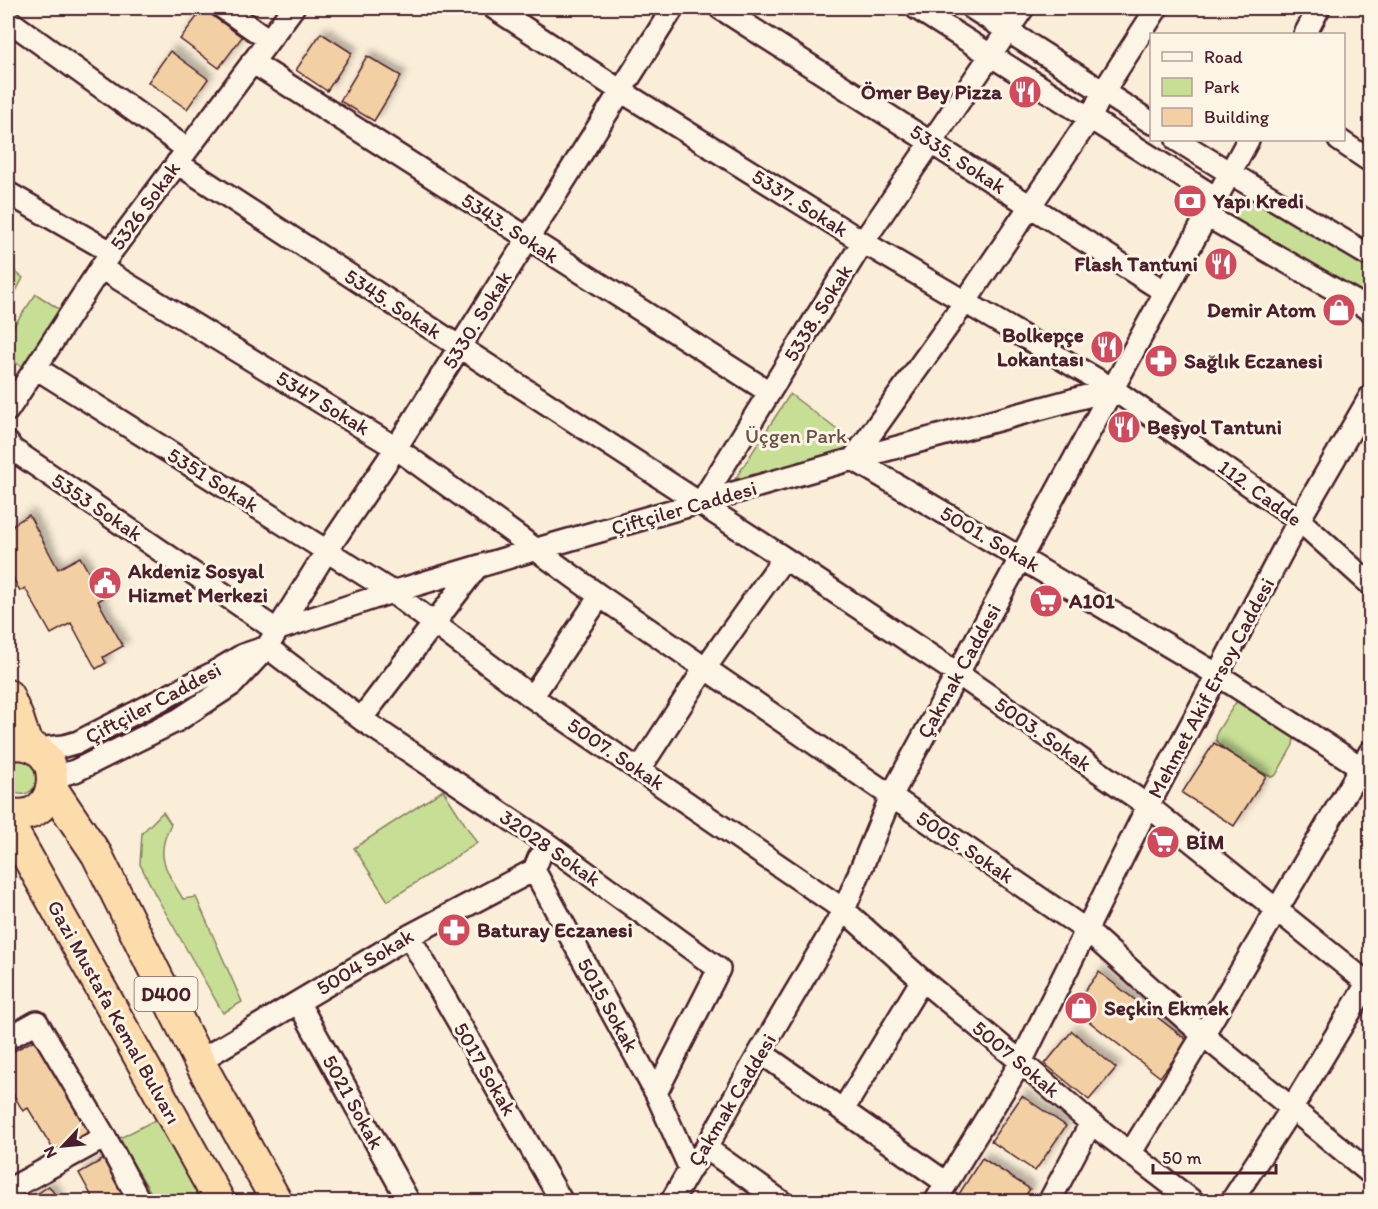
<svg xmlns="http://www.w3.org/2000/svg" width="1378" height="1209" font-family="Itim,sans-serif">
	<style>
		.green { fill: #c6df95; stroke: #887f60; stroke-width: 1.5 }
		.building { fill: #f3d0a3; stroke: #4a1f2b; stroke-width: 1.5; filter: url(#shadow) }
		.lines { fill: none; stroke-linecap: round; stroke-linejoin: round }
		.minor-casing { stroke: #4a1f2b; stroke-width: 26 }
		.highway-casing { stroke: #4a1f2b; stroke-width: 34 }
		.minor { stroke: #fcf5e5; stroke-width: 21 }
		.highway { stroke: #fddcac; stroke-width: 30 }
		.labels { text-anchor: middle; stroke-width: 6; stroke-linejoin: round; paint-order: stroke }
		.shield { fill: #fcf5e5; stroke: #7f5f63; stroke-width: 1.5 }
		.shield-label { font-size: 20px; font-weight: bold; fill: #4a1f2b }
		.poi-label { font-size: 21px; font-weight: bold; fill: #4a1f2b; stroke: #fcf5e5; text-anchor: start }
		.street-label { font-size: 21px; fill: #4a1f2b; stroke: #fcf5e5 }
		.park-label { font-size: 21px; fill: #694f46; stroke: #fcf5e5 }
	</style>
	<defs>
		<filter id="shadow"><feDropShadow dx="5.5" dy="-5.5" stdDeviation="3" flood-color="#0004"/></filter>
	</defs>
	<rect width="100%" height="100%" fill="#faeed8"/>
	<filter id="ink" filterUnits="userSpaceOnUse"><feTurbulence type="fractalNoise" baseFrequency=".0167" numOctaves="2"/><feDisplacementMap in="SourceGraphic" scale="12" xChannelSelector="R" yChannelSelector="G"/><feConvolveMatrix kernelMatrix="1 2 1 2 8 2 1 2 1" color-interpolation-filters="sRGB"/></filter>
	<g filter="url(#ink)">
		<path class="green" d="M1247,190L1370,263V303L1229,222Z
			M8,266L23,278L8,306Z
			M36,294L62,311L23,368L8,357V334Z
			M790,394L857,445L730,487Z
			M1238,699L1285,727L1294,738L1293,745L1276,775L1272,777C1255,769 1226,754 1216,740L1217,732Z
			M19,760C52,763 34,811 8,788V766Z
			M443,790L477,843L388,901L354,848Z
			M163,812L171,824C154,856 166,870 183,899L196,897L242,1002L223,1013L155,894L140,864L142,833Z
			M159,1118L206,1201H156L118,1139Z"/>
		<path class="building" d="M203,9L242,37L219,68L180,39Z
			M321,33L352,53L327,91L296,70Z
			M170,51L208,79L187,109L148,82Z
			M367,56L401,76L374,121L340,101Z
			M29,515L58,569L80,557L103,598L98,601L123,646L103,657L106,663L96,669L71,623L51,634L25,588L20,591L8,568V530L13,527L12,525Z
			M1214,743L1266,776L1234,826L1182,793Z
			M1099,972L1188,1041L1160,1077L1072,1008Z
			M1072,1031L1116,1068L1089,1100L1045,1064Z
			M42,1036L98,1131L56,1154L28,1108L23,1111L8,1085V1054Z
			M1022,1096L1066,1126L1035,1171L991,1141Z
			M982,1158L1030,1189L1021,1202H954Z
			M104,1159L126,1197L118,1202H95L79,1173Z
			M49,1186L60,1202H25Z"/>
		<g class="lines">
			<defs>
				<path id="minor" d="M223,8L269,40
					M494,8L621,91L863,242L1113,389L1299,520L1370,584
					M720,8L1165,292
					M916,8L1216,198
					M972,8L1152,123
					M8,20L187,149
					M1305,34L1319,8
					M252,62L769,392
					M1177,140L1230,173L1370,256
					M1339,140L1370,161
					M177,163L784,558L958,674L1148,806L1370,985
					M8,193L111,252
					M1207,216L1370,310
					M101,268L396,448L600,596L1086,930L1203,1035L1370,1173
					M36,368L392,592L532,697L844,910L922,980L1021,1062L1091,1123L1194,1202
					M8,410L111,252L293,8
					M8,443L12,449L40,468L276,630
					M853,459L1218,675L1370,773
					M853,459L965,302L1090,118L1103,92L1157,8
					M700,504L863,242L1023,8
					M276,630L392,592L537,549L853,459L1113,389
					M267,647L361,719L546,843L719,969L656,1093
					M532,697L600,596
					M361,719L477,567
					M37,749L64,746L78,742L213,673L243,655L261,649
					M639,770L705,668L784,558
					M53,777L75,771L178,720L233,684L267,647L326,552L396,448L673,8
					M539,858L534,870L656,1093L690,1169
					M409,936L562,1202
					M298,1002L409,1202
					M8,1038L37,1022L105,1137L140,1202
					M760,1052L945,1182
					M199,1061L409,936L534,870
					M843,1110L922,980
					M706,1148L782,1202
					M1131,1152L1203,1035L1370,752
					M8,1190L105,1137
					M671,1202L690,1169L706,1148L760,1052L844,910L891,796L1248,140
					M935,1202L1021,1062L1148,806L1299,520L1370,397
					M1049,1202L1091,1123
					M1231,1202L1292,1108L1370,979"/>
				<path id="highway" d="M8,695L18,718L27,745
					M8,745C71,735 62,829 8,813
					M52,788L97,855L199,1061L277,1202
					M8,822L220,1202"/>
			</defs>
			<use href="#minor" class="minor-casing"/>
			<use href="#highway" class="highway-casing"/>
			<use href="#minor" class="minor"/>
			<use href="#highway" class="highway"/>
		</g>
	</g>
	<defs>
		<symbol id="restaurant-disc" viewBox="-11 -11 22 22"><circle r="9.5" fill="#d1495b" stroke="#fcf5e5"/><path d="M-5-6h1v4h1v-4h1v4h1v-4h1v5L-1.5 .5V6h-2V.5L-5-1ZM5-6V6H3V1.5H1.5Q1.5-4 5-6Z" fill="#fff"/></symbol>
		<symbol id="bank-disc" viewBox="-11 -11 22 22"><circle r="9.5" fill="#d1495b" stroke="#fcf5e5"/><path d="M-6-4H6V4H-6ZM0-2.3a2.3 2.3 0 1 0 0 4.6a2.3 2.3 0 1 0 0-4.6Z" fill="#fff"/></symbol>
		<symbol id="shop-disc" viewBox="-11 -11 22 22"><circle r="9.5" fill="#d1495b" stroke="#fcf5e5"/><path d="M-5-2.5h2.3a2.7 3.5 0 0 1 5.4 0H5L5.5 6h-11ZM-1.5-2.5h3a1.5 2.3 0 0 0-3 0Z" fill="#fff"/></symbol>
		<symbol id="pharmacy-disc" viewBox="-11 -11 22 22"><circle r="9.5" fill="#d1495b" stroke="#fcf5e5"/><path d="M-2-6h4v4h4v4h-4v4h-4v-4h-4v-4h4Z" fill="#fff"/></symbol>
		<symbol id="civic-disc" viewBox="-11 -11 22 22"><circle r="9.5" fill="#d1495b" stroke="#fcf5e5"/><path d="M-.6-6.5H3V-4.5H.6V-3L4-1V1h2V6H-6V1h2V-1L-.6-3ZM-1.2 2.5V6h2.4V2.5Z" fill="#fff"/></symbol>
		<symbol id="supermarket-disc" viewBox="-11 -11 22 22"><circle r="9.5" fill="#d1495b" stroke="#fcf5e5"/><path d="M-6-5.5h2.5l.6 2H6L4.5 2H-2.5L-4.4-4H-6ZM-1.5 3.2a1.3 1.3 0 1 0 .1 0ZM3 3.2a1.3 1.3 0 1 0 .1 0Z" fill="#fff"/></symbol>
	</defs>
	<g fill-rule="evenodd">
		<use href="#restaurant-disc" x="1006" y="73" width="38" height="38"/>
		<use href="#bank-disc" x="1171" y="182" width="38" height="38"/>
		<use href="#restaurant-disc" x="1202" y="245" width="38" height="38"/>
		<use href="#shop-disc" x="1320" y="291" width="38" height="38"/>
		<use href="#restaurant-disc" x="1088" y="328" width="38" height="38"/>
		<use href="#pharmacy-disc" x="1142" y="342" width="38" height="38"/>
		<use href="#restaurant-disc" x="1105" y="408" width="38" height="38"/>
		<use href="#civic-disc" x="86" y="564" width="38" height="38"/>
		<use href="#supermarket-disc" x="1027" y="582" width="38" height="38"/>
		<use href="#supermarket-disc" x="1144" y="823" width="38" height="38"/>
		<use href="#pharmacy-disc" x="435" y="911" width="38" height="38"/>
		<use href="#shop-disc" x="1062" y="989" width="38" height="38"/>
	</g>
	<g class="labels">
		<rect class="shield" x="134.5" y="977" width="63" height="34" rx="4.5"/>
		<g class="shield-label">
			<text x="166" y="1001">D400</text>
		</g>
		<g class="poi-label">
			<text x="1002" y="99" text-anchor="end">Ömer Bey Pizza</text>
			<text x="1213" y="208">Yapı Kredi</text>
			<text x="1198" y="271" text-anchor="end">Flash Tantuni</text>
			<text x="1316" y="317" text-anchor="end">Demir Atom</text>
			<text x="1084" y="342" text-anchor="end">Bolkepçe<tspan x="1084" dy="24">Lokantası</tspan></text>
			<text x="1184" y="368">Sağlık Eczanesi</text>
			<text x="1147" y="434">Beşyol Tantuni</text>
			<text x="128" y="578">Akdeniz Sosyal<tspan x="128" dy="24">Hizmet Merkezi</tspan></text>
			<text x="1069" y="608">A101</text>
			<text x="1186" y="849">BİM</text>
			<text x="477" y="937">Baturay Eczanesi</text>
			<text x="1104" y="1015">Seçkin Ekmek</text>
		</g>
		<g class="street-label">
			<text transform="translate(958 159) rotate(33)" y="7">5335. Sokak</text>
			<text transform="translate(800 203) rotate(32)" y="7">5337. Sokak</text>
			<text transform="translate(145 206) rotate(-54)" y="7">5326 Sokak</text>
			<text transform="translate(510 228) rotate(33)" y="7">5343. Sokak</text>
			<text transform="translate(393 304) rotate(33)" y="7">5345. Sokak</text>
			<text transform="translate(818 313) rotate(-58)" y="7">5338. Sokak</text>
			<text transform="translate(477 320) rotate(-58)" y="7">5330. Sokak</text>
			<text transform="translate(323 403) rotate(31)" y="7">5347 Sokak</text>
			<text transform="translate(213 480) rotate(32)" y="7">5351 Sokak</text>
			<text transform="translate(1260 493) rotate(36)" y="7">112. Cadde</text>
			<text transform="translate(97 507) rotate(34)" y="7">5353 Sokak</text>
			<text transform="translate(684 508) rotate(-16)" y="7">Çiftçiler Caddesi</text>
			<text transform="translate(990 539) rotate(30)" y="7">5001. Sokak</text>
			<text transform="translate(959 671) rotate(-61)" y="7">Çakmak Caddesi</text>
			<text transform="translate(1211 688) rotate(-62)" y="7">Mehmet Akif Ersoy Caddesi</text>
			<text transform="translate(153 703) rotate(-28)" y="7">Çiftçiler Caddesi</text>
			<text transform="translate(1043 734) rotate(35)" y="7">5003. Sokak</text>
			<text transform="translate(616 754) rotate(34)" y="7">5007. Sokak</text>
			<text transform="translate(965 847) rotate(34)" y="7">5005. Sokak</text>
			<text transform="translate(550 848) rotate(35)" y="7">32028 Sokak</text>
			<text transform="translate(365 962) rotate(-31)" y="7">5004 Sokak</text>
			<text transform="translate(608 1005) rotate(61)" y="7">5015 Sokak</text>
			<text transform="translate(114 1012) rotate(61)" y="7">Gazi Mustafa Kemal Bulvarı</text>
			<text transform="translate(1016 1059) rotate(40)" y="7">5007 Sokak</text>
			<text transform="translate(485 1069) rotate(60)" y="7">5017 Sokak</text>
			<text transform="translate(732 1100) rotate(-59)" y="7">Çakmak Caddesi</text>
			<text transform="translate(353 1102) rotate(61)" y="7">5021 Sokak</text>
		</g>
		<g class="park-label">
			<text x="796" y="443">Üçgen Park</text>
		</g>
	</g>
	<rect width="1378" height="1209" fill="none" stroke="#fcf5e5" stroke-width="30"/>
	<rect x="15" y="15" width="1348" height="1179" fill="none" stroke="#4a1f2b" stroke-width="2" filter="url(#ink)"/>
	<rect x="1150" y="33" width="195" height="108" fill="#fcf5e5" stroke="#b59f9b" stroke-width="1.5"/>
	<rect x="1162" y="52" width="30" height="9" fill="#fcf5e5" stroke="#b59f9b" stroke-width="1.5"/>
	<text x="1204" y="63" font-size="18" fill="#4a1f2b">Road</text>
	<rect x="1162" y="78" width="30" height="18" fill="#c6df95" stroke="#b59f9b" stroke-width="1.5"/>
	<text x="1204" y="93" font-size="18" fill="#4a1f2b">Park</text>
	<rect x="1162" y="108" width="30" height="18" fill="#f3d0a3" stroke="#b59f9b" stroke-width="1.5"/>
	<text x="1204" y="123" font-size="18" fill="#4a1f2b">Building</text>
	<g transform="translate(63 1146) rotate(244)" stroke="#fcf5e5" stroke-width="4.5" paint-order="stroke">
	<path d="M0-4.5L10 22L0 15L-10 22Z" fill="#4a1f2b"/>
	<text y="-9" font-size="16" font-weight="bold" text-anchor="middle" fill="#4a1f2b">N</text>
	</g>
	<path d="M1153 1164v9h123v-9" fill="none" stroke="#4a1f2b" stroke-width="3"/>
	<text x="1162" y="1164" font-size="18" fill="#4a1f2b" stroke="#fcf5e5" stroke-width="4.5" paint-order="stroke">50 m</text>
</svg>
